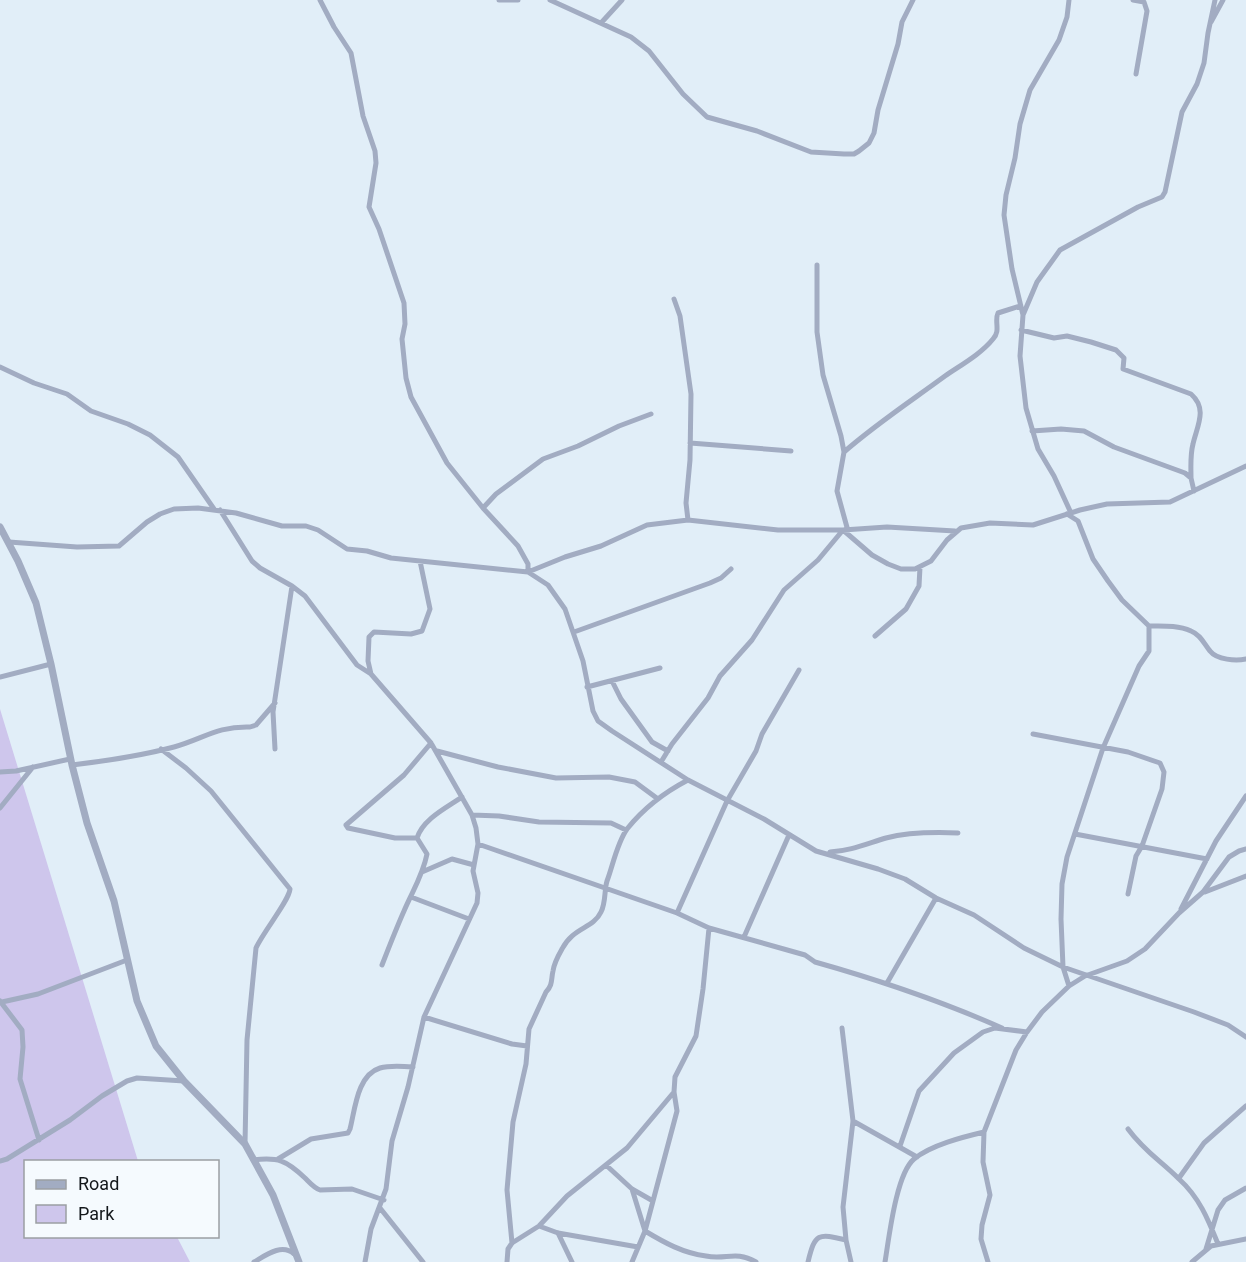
<svg xmlns="http://www.w3.org/2000/svg" width="1246" height="1262" font-family="Roboto,sans-serif">
	<style>
		.green { fill: #cec6ec }
		.lines { fill: none; stroke-linecap: round; stroke-linejoin: round }
		.minor { stroke: #a2acc2; stroke-width: 5 }
		.tertiary { stroke: #a2acc2; stroke-width: 7 }
	</style>
	<rect width="100%" height="100%" fill="#e1eef8"/>
	<path class="green" d="M0,709L138,1161L26,1162V1236L177,1237L190,1262H0Z"/>
	<g class="lines">
		<path class="minor" d="M320,0L334,27L351,53L363,116L375,151L376,163L369,207L379,229L404,303L405,324L402,339L406,378L411,397L447,463L483,508L518,546L528,564V572L548,585L565,609L583,661L593,711L598,721L612,731L688,780L764,819L816,851L878,869L905,879L936,898L974,915L1024,948L1063,967L1194,1012L1228,1025L1246,1037
			M499,0H518
			M550,0L631,37L649,51L683,94L707,117L757,131L811,152L844,154H854L859,151L869,143L874,133L878,110L898,44L902,22L913,0
			M1069,0L1067,17L1059,40L1030,90L1020,124L1015,158L1006,195L1004,215L1012,269L1023,315L1020,356L1026,408L1038,449L1054,476L1071,513
			M1133,0L1144,2L1147,11L1136,74
			M1211,22L1223,0
			M601,23L622,0
			M817,265V332L823,375L841,436L844,452L837,491L848,531
			M674,299L680,316L691,394L690,460L686,503L688,520
			M1023,315L1037,282L1060,250L1138,207L1162,197L1165,192L1182,112L1197,84L1204,63L1208,33L1215,0
			M1021,330L1054,338L1067,336L1091,342L1116,350L1124,358L1123,369L1191,394C1208,409 1197,426 1193,444C1190,455 1191,467 1191,478
			M0,367L34,383L67,394L91,411L128,424L150,435L178,457L214,509
			M1032,431L1061,429L1084,431L1114,447L1185,473L1191,478L1194,491
			M690,443L791,451
			M844,452C876,424 911,401 945,376C961,365 981,354 993,339C1001,331 994,321 998,313L1020,306
			M483,508L496,494L543,459L578,446L619,426L651,414
			M220,510L252,561L260,568L292,586L305,596L357,665L371,674
			M1067,514L1078,521L1093,559L1108,581L1122,600L1149,626V651L1139,666L1103,748L1067,857L1062,884L1061,919L1063,967L1069,986
			M9,542L77,547L119,546L147,522L160,514L174,509L198,508L236,513L282,526H306L318,530L347,549L367,551L391,558L528,572L565,557L601,546L647,525L688,520L778,530H843L872,555L888,564L901,569H915L931,561L947,540L961,528L990,523L1033,525L1080,510L1107,504L1170,502L1246,466
			M1149,626C1163,626 1178,625 1191,631C1201,635 1204,644 1210,651C1217,660 1236,661 1246,659
			M574,632L710,583L721,578L731,569
			M875,636L906,609L919,586L920,567
			M0,677L51,664
			M612,681L621,699L652,742L668,751
			M587,687L660,668
			M1033,734L1128,752L1160,763L1164,772L1162,789L1142,846L1136,856L1128,894
			M161,749L186,768L211,791L290,889C289,901 263,932 256,948L247,1040L245,1144
			M275,749L273,712L292,586
			M437,751L498,767L556,778L609,777L635,782L658,799
			M661,762L672,744L708,698L720,676L752,640L784,590L818,560L843,530L887,527L955,531
			M72,765C106,761 140,756 174,747C203,739 217,726 250,727L256,725L275,703
			M0,772L16,771L70,759
			M0,808L33,767
			M472,815L499,816L539,822L611,823L626,830
			M1075,834L1207,859
			M417,838H395L348,828L346,825L404,775L431,743
			M478,844L677,913L709,928L805,955L815,962C879,980 941,1001 1002,1028
			M830,852C850,851 866,844 886,838C909,832 934,832 958,833
			M422,872L452,859L474,865
			M1205,892L1246,876
			M411,897L469,919
			M1181,909L1216,841L1246,796
			M677,913L727,801L756,751L762,734L799,670
			M744,937L789,835
			M382,965C389,947 396,929 404,911C412,892 423,875 427,854L417,838C423,819 446,808 462,797
			M887,983L936,898
			M0,1001L22,1030L23,1047L20,1079L39,1140
			M2,1002L38,994L127,960
			M424,1017L512,1044L527,1046
			M842,1028L853,1121L843,1207L846,1240L851,1262
			M853,1121L917,1157
			M1128,1129C1145,1152 1160,1160 1179,1179C1199,1197 1208,1219 1218,1244
			M900,1146L919,1091L954,1053L983,1032L995,1028L1027,1032
			M278,1159L311,1139L348,1133L350,1129C355,1110 357,1075 380,1068C390,1065 402,1066 413,1067
			M253,1160C278,1157 286,1160 305,1178C310,1183 314,1188 320,1190L352,1189L384,1200
			M0,1161L7,1159L70,1120L102,1096L127,1081L137,1078L184,1081
			M607,1166L632,1189L653,1201
			M1179,1178L1204,1143L1246,1106
			M632,1189L645,1231C665,1243 683,1253 706,1256C727,1260 735,1250 756,1262
			M380,1208L423,1262
			M539,1226L558,1233L638,1247
			M558,1233L572,1262
			M512,1243L507,1190L513,1122L526,1064L529,1029L546,992C553,985 551,979 553,971C554,963 558,956 562,949C573,927 593,929 601,912C606,902 604,891 607,881C613,865 617,843 627,829C643,809 665,792 688,780
			M1206,1249L1218,1210L1225,1200L1246,1188
			M254,1262C266,1255 282,1243 294,1254
			M365,1262L371,1229L386,1189L392,1141L408,1087L424,1017L477,903L478,893L473,871L478,844L476,828L472,815L431,743L371,674L368,661L369,637L374,632L411,634L422,631L430,609L420,561
			M507,1262L508,1249L512,1243L539,1226L567,1196L627,1148L674,1092
			M632,1262L645,1231L677,1111L674,1092L675,1077L696,1036L703,989L709,928
			M808,1262C815,1233 818,1233 846,1240
			M885,1262C889,1238 896,1174 914,1159C931,1145 963,1137 984,1132
			M988,1262L981,1239L982,1225L990,1195L983,1162L984,1132L1016,1050L1027,1032L1042,1012L1069,986L1085,976L1127,961L1145,949L1179,913L1203,892L1229,857L1239,851L1246,849
			M1192,1262L1211,1246L1246,1239"/>
		<path class="tertiary" d="M0,527L18,561L36,603L51,664L72,765L87,823L114,901L137,1001L156,1046L184,1081L245,1144L273,1195L299,1262"/>
	</g>
	<rect x="24" y="1160" width="195" height="78" fill="#f5fafe" stroke="#9b9fa3" stroke-width="1.5"/>
	<rect x="36" y="1180" width="30" height="9" fill="#a2acc2" stroke="#9b9fa3" stroke-width="1.5"/>
	<text x="78" y="1190" font-size="18" fill="#13171b">Road</text>
	<rect x="36" y="1205" width="30" height="18" fill="#cec6ec" stroke="#9b9fa3" stroke-width="1.5"/>
	<text x="78" y="1220" font-size="18" fill="#13171b">Park</text>
</svg>
